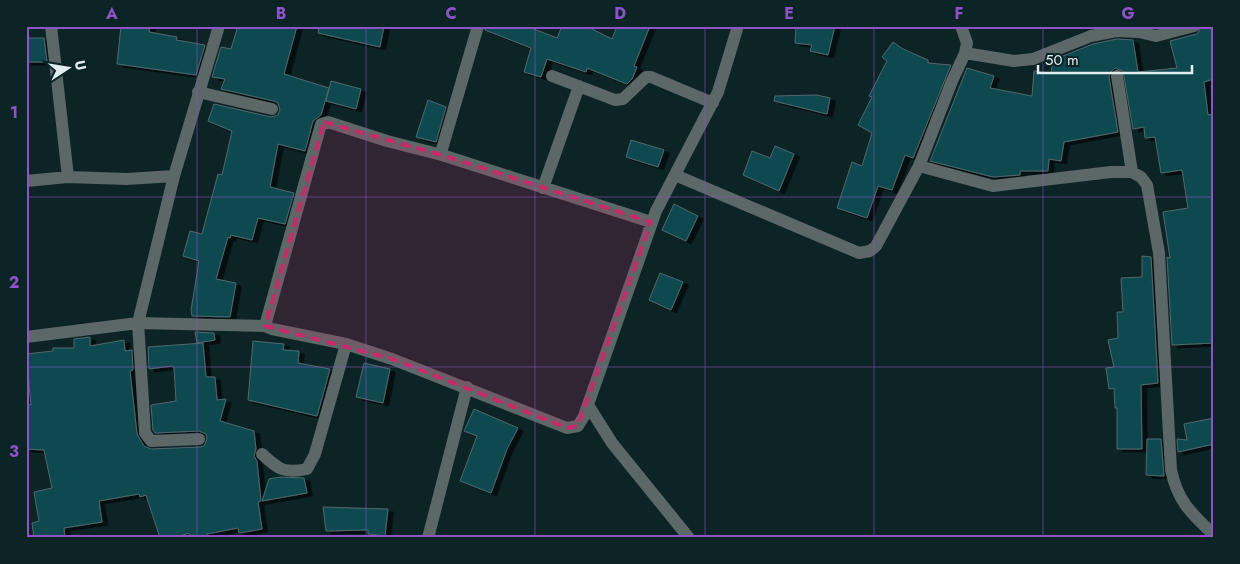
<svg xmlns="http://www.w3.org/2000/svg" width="1240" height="564" font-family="Jost,sans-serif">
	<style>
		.building { fill: #114950; stroke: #50686c; filter: url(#shadow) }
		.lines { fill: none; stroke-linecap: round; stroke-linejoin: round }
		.minor { stroke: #5c6768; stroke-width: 12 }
		.marked { fill: #c52d6a; fill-opacity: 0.2; stroke: #c52d6a; stroke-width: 4; stroke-dasharray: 10 6; stroke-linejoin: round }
		.grid { fill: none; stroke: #8f53c9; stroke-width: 1; stroke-opacity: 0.55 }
		.neatline { fill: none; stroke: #8f53c9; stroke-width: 2 }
		.grid-label { font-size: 16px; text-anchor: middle; font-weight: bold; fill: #8f53c9 }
	</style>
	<defs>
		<filter id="shadow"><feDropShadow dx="5.5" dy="3" stdDeviation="0" flood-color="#0009"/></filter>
	</defs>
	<rect width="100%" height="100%" fill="#0d2427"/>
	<path class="building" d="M121,26H150L149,32L177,37L176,40L205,45L196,75L117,64Z
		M238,26H297L284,74L329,88L321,115L313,121L305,151L278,144L270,187L294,193L285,224L258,218L252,240L231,235L230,238L228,237L216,279L236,283L230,317L192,316L191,310L199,261L183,256L190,231L202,234L218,174L222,175L232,131L208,121L214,104L271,117L278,115L280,110L278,103L274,101L221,89L225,79L212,77L221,47L231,49Z
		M319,26H384L380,47L318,33Z
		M486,26H526L557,38L562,26H586L612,39L617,26H650L634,66L637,67L632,79L627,84L587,68L586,72L547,59L541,77L524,72L531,48L485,30Z
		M796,26H835L828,55L810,51L812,45L795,43Z
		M1202,26H1212L1214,34V79L1204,82L1208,115L1214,114V343L1172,345L1167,257L1170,258L1163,212L1188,208L1182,170L1161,173L1155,137L1145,138L1144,127L1133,129L1123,71L1115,68L1110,73L1109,77L1118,132L1064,142L1061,161L1049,159L1048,171H1020V175L993,177L930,161L967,68L994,76L990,88L1032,96L1034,71L1051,73L1053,60L1093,44L1117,39L1133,40L1138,72L1177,68L1170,41L1197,34Z
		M26,38H44L47,62H26Z
		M893,42L903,49L928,60V63L951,65L913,158L905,155L892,190L878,186L867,218L837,208L852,162L862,166L872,133L858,125L872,97L869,96L887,61L882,57Z
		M331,81L361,89L356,109L326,101Z
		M817,95L830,98L827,114L774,101L775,96Z
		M428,100L446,107L436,142L416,137Z
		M631,140L664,150L658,167L626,157Z
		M775,146L794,154L779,191L743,175L752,151L770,158Z
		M674,204L698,216L686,241L662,230Z
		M1142,256L1151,257L1158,383L1141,385L1142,449H1117V408H1115L1114,388L1109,389L1106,368L1114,367L1108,340L1118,338L1117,312H1123L1121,278L1142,277Z
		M660,273L683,282L671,310L649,300Z
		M195,332L214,333L215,340L197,343Z
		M90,337V346L124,340L125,351L132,350L133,370L130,371L137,434L144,446L151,449L200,447L204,446L207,439L206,434L199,431L155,433L153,430L151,405L176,401L174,368L172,366L149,369L148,347L203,343L206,377H215L217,400L226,399L220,421L254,431L256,449L254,456L257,461L261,501L258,502L262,529L239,533L238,528L207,534L208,538H190L189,533L174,538H160L146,495L140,497L139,494L99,501L102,522L64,528L65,538H34L32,523L39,521L34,492L52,488L44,450L26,449V404L31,405L26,354L53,351V348H74V339Z
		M253,341L284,344L283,350L299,351L298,363L330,369L317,416L248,400Z
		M364,363L390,369L383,403L356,397Z
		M474,409L518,428L507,449L491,493L460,481L477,436L464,431Z
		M1214,418V444L1178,452L1177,439L1187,440L1184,424Z
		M1147,439H1161L1164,476L1146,475Z
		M280,477L304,478L307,493L262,501L269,479Z
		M323,507L388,509L385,536L368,534V530L326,531Z"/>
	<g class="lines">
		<path class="minor" d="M51,26L68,177
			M478,26L442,149V155L651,222
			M961,26L967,43L965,53L952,81L919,166L993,186L1111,172H1132L1141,177L1147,185L1159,253L1171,470C1178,502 1191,513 1214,535
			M965,53L1014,61L1033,59L1091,36L1116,31L1139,32L1156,36L1194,26
			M552,76L615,100L623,99L646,77H651L713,103
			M1117,76L1132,172
			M198,92L272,109
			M675,175L859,253L870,251L876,246L919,166
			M26,181L68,177L127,179L174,176
			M543,188L579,86
			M265,326L321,124L328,122L387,141L442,155
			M26,337L138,323L265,326L272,329L346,344L392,359L567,428L578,426L584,416L656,211L718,92L738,26
			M588,405L612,443L689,538
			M199,439L151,441L145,433L138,323L174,176L219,26
			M262,454C278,469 284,474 307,469L315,454L346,344
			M428,538L467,387"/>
	</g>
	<path class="marked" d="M324,122L442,155L651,222L578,426L567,428L392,359L265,326Z"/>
	<path class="grid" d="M197,26V538M366,26V538M535,26V538M705,26V538M874,26V538M1043,26V538M26,197H1214M26,367H1214"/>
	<rect width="1240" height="564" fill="none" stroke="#0d2427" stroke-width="55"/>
	<g transform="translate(68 68) rotate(78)" stroke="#0d2427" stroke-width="4" paint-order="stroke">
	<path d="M0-4L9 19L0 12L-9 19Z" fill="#e1eef0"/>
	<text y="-8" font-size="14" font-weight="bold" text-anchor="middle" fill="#e1eef0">U</text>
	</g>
	<path d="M1038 65v8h154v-8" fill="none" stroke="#e1eef0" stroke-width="2.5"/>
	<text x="1045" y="65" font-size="15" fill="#e1eef0" stroke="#0d2427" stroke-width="4" paint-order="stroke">50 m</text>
	<rect x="28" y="28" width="1184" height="508" class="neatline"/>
	<g class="grid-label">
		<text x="112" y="19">A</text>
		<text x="281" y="19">B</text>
		<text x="451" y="19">C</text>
		<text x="620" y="19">D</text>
		<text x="789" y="19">E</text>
		<text x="959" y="19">F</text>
		<text x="1128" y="19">G</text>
		<text x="14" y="118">1</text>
		<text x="14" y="288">2</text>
		<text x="14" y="457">3</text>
	</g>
</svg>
